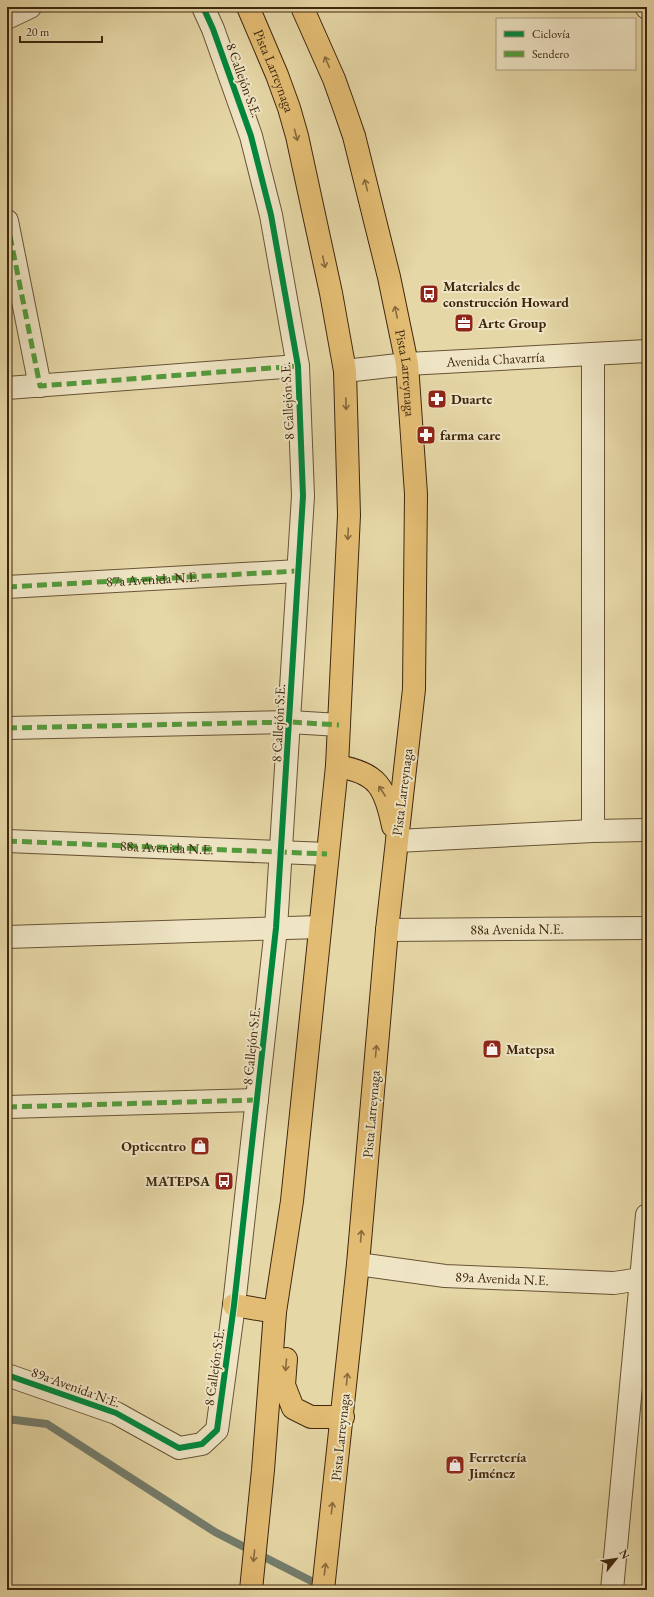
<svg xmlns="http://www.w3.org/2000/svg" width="654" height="1597" font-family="'EB Garamond',serif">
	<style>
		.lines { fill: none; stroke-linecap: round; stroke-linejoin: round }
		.stream { stroke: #747e6e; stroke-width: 8 }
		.minor-casing { stroke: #695335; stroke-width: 24 }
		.major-casing { stroke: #3f270f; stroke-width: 24 }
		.minor { stroke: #efe5c5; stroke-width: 22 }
		.major { stroke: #e3bc73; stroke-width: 22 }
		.quiet { stroke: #539c3c; stroke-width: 5; stroke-dasharray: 10 5; stroke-linecap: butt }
		.cycleway-casing { stroke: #efe5c5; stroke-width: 8 }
		.cycleway { stroke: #00873e; stroke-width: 6 }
		.oneway { stroke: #896a3c }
		.labels { text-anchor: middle; stroke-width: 4; stroke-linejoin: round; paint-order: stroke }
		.street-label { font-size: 14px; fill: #3f270f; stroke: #efe5c5 }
		.poi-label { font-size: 14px; font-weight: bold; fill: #3f270f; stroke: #efe5c5; text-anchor: start }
	</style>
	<rect width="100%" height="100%" fill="#e6d7a6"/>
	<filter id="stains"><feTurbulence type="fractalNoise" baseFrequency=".005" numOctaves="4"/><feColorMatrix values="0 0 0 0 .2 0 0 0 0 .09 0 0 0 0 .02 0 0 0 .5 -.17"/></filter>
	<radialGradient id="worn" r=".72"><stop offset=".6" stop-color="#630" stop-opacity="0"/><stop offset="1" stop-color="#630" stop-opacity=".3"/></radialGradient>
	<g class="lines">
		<path class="stream" d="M7,1419L47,1424L215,1532L321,1586"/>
		<defs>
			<g id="minor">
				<path d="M647,7V8"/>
				<path d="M7,18L30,7"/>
				<path d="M7,221L40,386"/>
				<path d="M593,354V831"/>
				<path id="s1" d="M345,371L407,364L647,351"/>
				<path d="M7,388L298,366"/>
				<path d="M7,587L298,571"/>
				<path d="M7,728L290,722L339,725"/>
				<path d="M7,841L327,854"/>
				<path d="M397,841L593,831L647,830"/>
				<path id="s2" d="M387,930L647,928"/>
				<path d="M7,937L320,927"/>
				<path d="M7,1107L257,1100"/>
				<path id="s3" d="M358,1264L445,1276L614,1283L647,1278"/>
				<path d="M7,1375L116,1413L179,1448L202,1444L217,1430L234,1305L276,928L303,496L298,366L271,215L251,136L213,29L203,7"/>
				<path d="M612,1590L647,1215"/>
			</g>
			<g id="major">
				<path id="s4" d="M248,7L277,75L289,108L297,136L331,293L345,371L349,515L337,766L292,1201L275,1312L263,1470L251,1590"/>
				<path id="s5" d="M302,7L334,79L344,107L354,136L389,277L407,364L416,494L414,689L387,930L358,1264L323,1590"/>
				<path d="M337,766C378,773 385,787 393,826"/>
				<path d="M234,1305L275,1312"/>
				<path d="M286,1359L284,1385L293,1408L311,1417H343"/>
			</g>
		</defs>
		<use href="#minor" class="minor-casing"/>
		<use href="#major" class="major-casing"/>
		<use href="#minor" class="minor"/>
		<use href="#major" class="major"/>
		<g class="quiet">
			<path d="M7,221L40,386L298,366"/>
			<path id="s6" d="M7,587L298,571"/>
			<path d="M7,728L290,722L339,725"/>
			<path id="s7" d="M7,841L327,854"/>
			<path d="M7,1107L257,1100"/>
		</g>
		<defs>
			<path id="cycleway" d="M7,1375L116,1413L179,1448L202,1444L217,1430L234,1305L276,928L303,496L298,366L271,215L251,136L213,29L203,7"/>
		</defs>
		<use href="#cycleway" class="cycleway-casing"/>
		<use href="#cycleway" class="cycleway"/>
	</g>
	<defs><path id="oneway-shaft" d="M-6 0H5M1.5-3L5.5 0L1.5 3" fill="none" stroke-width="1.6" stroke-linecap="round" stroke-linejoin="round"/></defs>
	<g class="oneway">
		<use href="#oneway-shaft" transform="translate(327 62) rotate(-114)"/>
		<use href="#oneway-shaft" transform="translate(296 135) rotate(75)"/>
		<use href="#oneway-shaft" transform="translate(366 185) rotate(-104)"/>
		<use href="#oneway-shaft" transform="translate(324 262) rotate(78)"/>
		<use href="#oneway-shaft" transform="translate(396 312) rotate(-102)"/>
		<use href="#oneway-shaft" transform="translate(346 404) rotate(88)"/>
		<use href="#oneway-shaft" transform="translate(348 534) rotate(93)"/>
		<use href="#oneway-shaft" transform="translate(382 791) rotate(-123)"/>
		<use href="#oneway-shaft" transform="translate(376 1051) rotate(-85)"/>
		<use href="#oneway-shaft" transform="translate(361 1236) rotate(-85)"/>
		<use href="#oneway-shaft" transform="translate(286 1365) rotate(95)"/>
		<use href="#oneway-shaft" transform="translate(347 1379) rotate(-84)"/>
		<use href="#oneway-shaft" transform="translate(332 1508) rotate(-83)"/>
		<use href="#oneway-shaft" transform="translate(254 1556) rotate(96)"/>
		<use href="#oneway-shaft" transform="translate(325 1569) rotate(-83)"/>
	</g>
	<defs>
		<symbol id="bus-square" viewBox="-11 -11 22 22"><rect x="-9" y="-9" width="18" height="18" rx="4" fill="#8f2418" stroke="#efe5c5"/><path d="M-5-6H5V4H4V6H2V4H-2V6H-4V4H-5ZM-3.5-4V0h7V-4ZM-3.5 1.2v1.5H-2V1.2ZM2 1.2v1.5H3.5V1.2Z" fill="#fff"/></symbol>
		<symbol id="office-square" viewBox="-11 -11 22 22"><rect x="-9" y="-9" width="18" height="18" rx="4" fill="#8f2418" stroke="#efe5c5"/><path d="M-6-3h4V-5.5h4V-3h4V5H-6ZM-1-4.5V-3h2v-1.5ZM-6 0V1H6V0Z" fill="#fff"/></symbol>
		<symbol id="pharmacy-square" viewBox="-11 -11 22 22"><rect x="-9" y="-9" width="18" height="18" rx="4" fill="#8f2418" stroke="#efe5c5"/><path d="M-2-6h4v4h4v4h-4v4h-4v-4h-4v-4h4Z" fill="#fff"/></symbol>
		<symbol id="shop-square" viewBox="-11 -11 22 22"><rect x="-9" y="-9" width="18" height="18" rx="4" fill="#8f2418" stroke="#efe5c5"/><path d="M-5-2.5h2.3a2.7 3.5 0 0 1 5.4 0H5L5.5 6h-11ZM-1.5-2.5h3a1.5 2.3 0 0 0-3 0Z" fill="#fff"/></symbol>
	</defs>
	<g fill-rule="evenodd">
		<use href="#bus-square" x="418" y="283" width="22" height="22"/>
		<use href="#office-square" x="453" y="312" width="22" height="22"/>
		<use href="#pharmacy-square" x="426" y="388" width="22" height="22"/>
		<use href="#pharmacy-square" x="415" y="424" width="22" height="22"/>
		<use href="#shop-square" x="481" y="1038" width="22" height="22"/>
		<use href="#shop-square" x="189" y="1135" width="22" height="22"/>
		<use href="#bus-square" x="213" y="1170" width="22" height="22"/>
		<use href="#shop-square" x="444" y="1454" width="22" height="22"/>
	</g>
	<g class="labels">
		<g class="street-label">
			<text dy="5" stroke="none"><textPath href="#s4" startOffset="69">Pista Larreynaga</textPath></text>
			<text transform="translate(244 80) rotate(70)" y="5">8 Callejón S.E.</text>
			<text dy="5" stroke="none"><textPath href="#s1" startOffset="151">Avenida Chavarría</textPath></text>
			<text dy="5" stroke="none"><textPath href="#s5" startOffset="382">Pista Larreynaga</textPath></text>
			<text transform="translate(287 401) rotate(-93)" y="5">8 Callejón S.E.</text>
			<text dy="5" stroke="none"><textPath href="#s6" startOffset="146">87a Avenida N.E.</textPath></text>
			<text transform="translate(278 723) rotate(-87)" y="5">8 Callejón S.E.</text>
			<text transform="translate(402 792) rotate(-83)" y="5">Pista Larreynaga</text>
			<text dy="5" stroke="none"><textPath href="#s7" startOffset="160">88a Avenida N.E.</textPath></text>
			<text dy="5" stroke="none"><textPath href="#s2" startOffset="130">88a Avenida N.E.</textPath></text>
			<text transform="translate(251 1046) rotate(-84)" y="5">8 Callejón S.E.</text>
			<text transform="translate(371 1114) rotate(-85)" y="5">Pista Larreynaga</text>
			<text dy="5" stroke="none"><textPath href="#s3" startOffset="145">89a Avenida N.E.</textPath></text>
			<text transform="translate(214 1367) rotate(-82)" y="5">8 Callejón S.E.</text>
			<text transform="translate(76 1387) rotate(20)" y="5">89a Avenida N.E.</text>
			<text transform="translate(340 1437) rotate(-84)" y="5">Pista Larreynaga</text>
		</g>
		<g class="poi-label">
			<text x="443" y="291">Materiales de<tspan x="443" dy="16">construcción Howard</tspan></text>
			<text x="478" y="328">Arte Group</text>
			<text x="451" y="404">Duarte</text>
			<text x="440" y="440">farma care</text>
			<text x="506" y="1054">Matepsa</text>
			<text x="186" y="1151" text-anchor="end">Opticentro</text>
			<text x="210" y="1186" text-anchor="end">MATEPSA</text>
			<text x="469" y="1462">Ferretería<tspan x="469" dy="16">Jiménez</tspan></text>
		</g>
	</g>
	<rect width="654" height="1597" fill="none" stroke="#e6d7a6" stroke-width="24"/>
	<rect x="8" y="8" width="638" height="1581" fill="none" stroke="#3f270f" stroke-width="2"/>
	<rect x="12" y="12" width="630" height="1573" fill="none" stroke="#3f270f"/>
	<rect x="496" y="18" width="140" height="52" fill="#efe5c5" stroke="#a9997c"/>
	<rect x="504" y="31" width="20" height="6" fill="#00873e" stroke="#a9997c"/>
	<text x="532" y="38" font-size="12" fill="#3f270f">Ciclovía</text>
	<rect x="504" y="51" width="20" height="6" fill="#539c3c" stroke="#a9997c"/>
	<text x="532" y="58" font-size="12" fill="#3f270f">Sendero</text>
	<g transform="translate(616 1559) rotate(60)" stroke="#efe5c5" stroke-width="3" paint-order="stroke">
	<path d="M0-3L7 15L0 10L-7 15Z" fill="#3f270f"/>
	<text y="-6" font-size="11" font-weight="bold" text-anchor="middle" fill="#3f270f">N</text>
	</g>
	<path d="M20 36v6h82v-6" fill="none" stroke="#3f270f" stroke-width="2"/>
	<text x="26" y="36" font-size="12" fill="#3f270f" stroke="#efe5c5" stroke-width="3" paint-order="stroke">20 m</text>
	<rect width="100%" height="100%" filter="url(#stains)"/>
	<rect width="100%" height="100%" fill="url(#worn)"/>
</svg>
